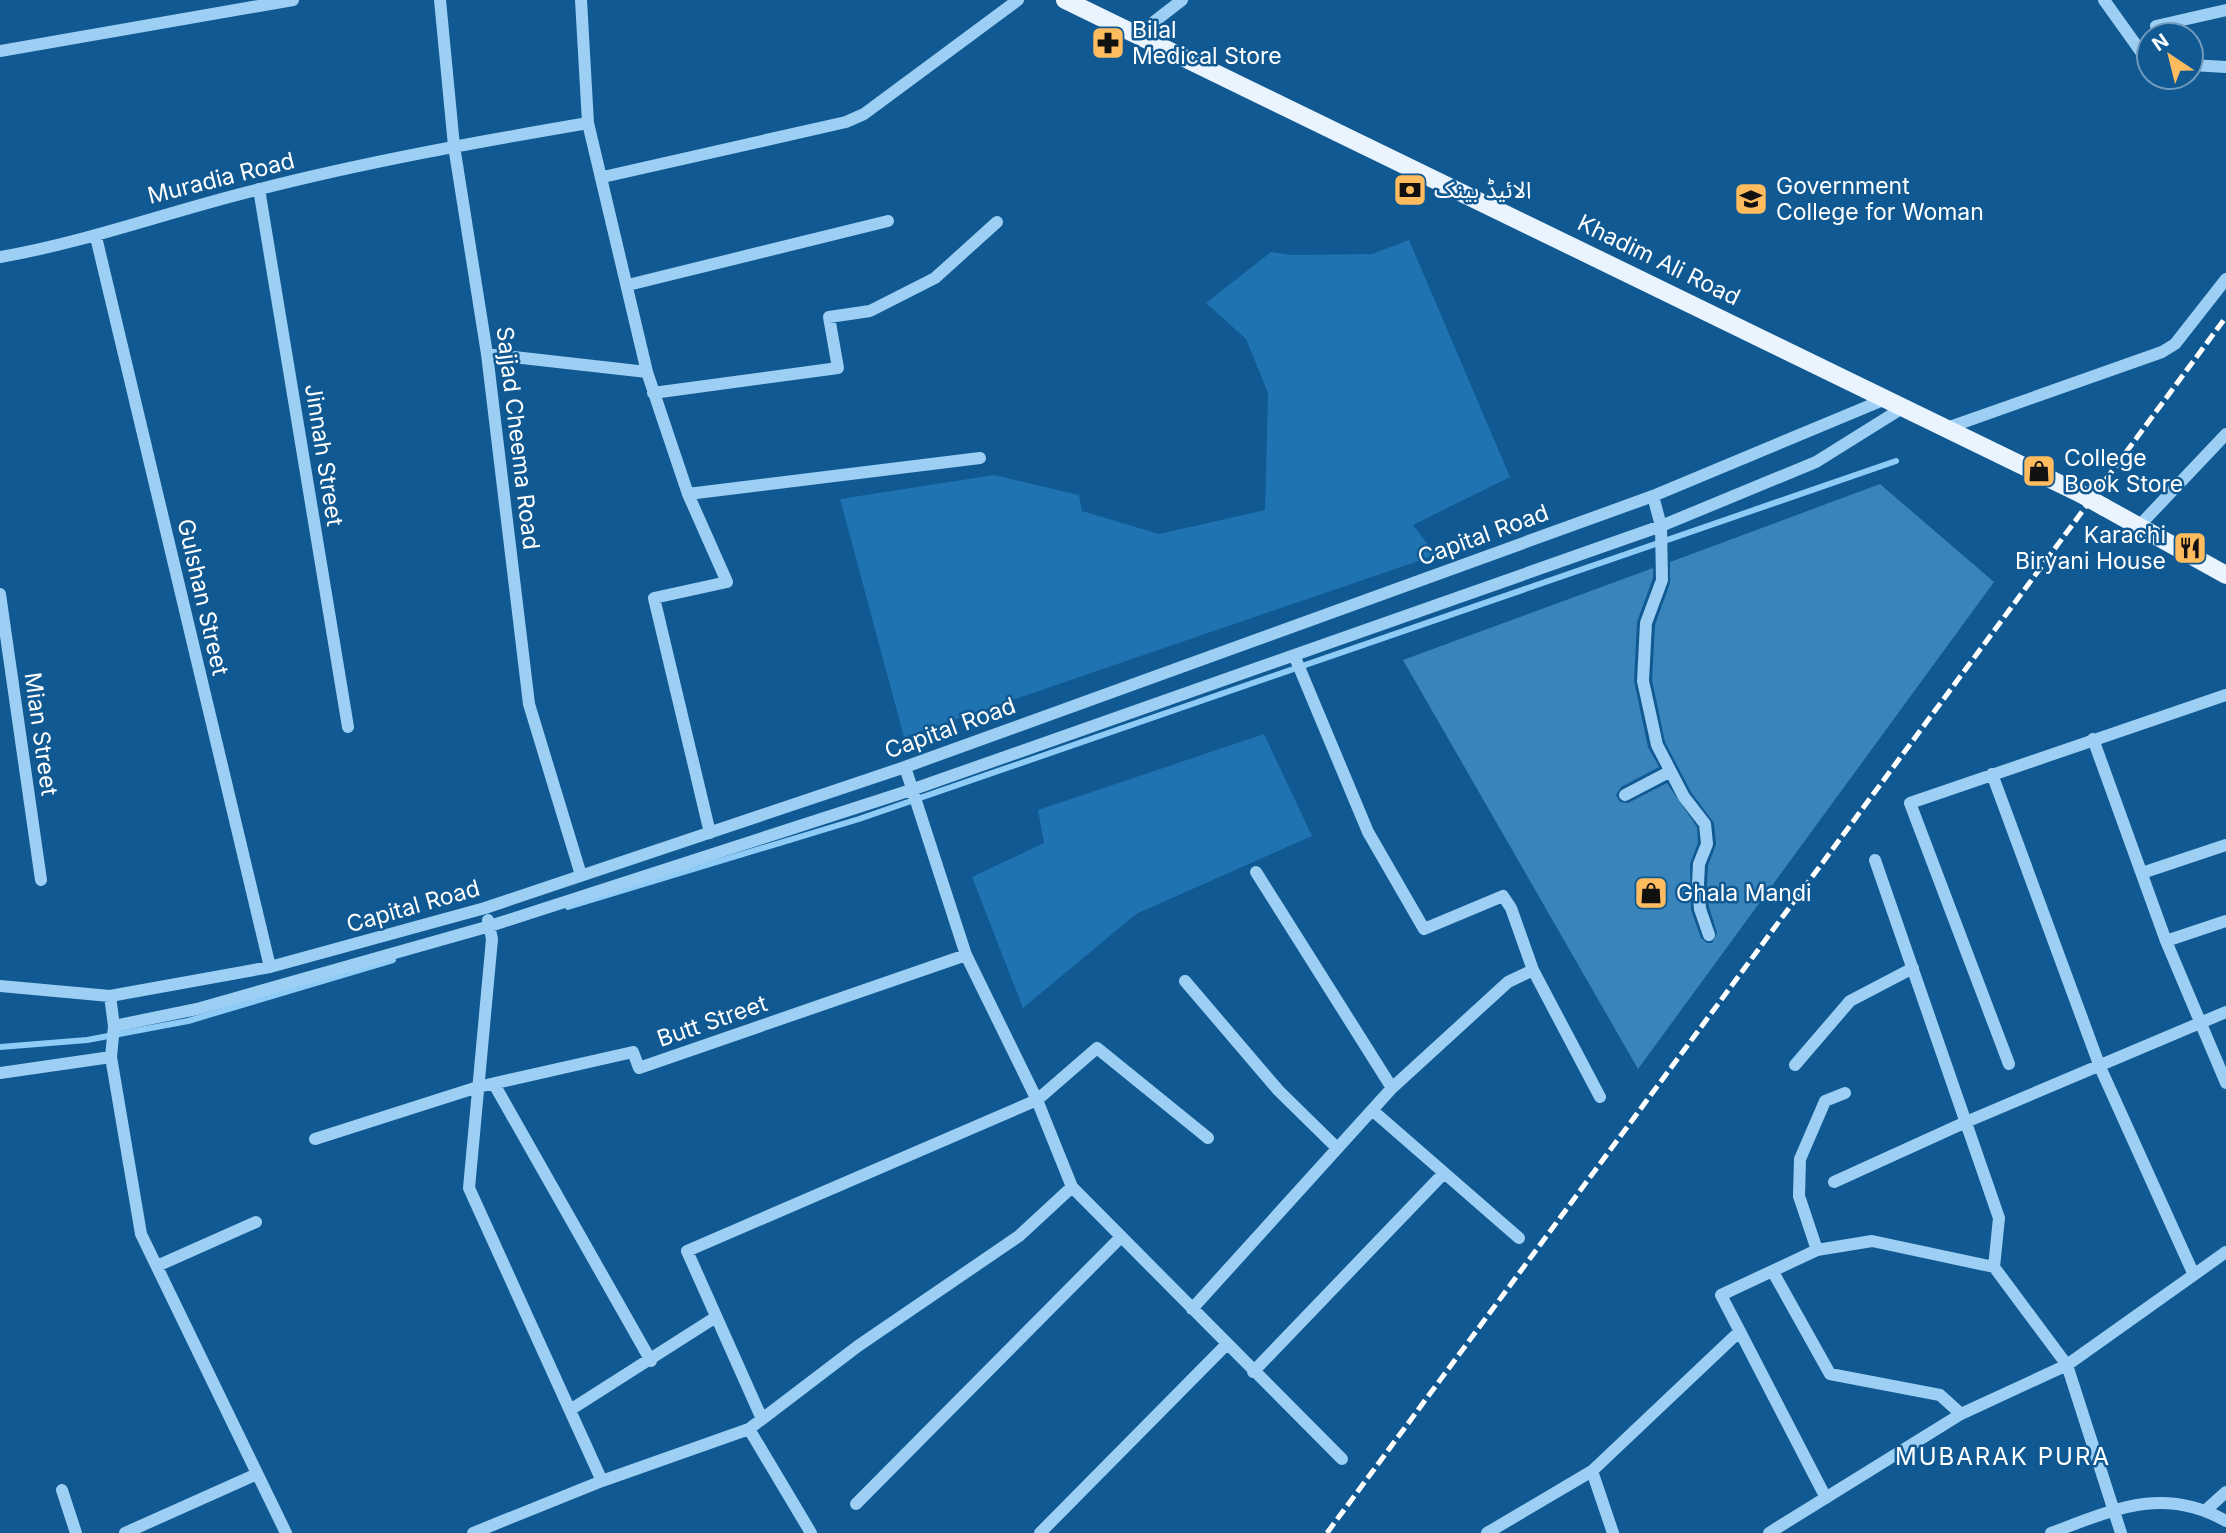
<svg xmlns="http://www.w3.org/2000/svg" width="2226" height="1533" font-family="Inter,'Noto Sans Arabic',sans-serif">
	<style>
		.green { fill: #1f73b0 }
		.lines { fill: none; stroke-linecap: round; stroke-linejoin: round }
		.stream { stroke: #8eccf7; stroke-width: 6 }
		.building { fill: #3984bb }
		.minor { stroke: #9ccff3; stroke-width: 12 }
		.major { stroke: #e9f4ff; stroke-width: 18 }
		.rail { stroke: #fff; stroke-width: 5; stroke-dasharray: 12 5; stroke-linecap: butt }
		.major-bridge { stroke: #e9f4ff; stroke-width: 18 }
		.labels { text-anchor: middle; stroke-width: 5; stroke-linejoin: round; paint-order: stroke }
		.poi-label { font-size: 23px; fill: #fff; stroke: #105992; text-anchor: start }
		.street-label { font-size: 23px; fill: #fff; stroke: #105992 }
		.neighbourhood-label { font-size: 24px; letter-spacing: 2px; fill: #fff; stroke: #105992 }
	</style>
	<rect width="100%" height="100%" fill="#105992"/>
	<path class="green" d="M1409,240L1510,477L1413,525L1436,555L904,737L840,499L994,475L1079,495L1082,511L1159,534L1265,510L1268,393L1246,339L1206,303L1271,252L1292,255L1372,254Z
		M1264,734L1312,836L1136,914L1023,1008L972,877L1044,843L1038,810Z"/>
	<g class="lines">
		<path class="stream" d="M568,907L859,819L1896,461
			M0,1047L87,1040L188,1021L393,960"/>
	</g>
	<path class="building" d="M1880,484L1994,582L1638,1069L1403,660L1653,568V578L1637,622L1634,681L1648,747L1659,767L1621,787L1616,795L1620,802L1628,803L1667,783L1697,827L1698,843L1690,864L1691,910L1701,938L1707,943H1712L1717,933L1709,907L1707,884L1708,866L1716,844L1714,823L1691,792L1665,742L1652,680L1655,625L1670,583V562Z"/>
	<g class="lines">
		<path class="minor" d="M440,0L454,146L487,354L529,704L581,875
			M581,0L588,123L647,372L688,494L727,582L654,598L710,833
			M2104,0L2149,63
			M2156,26L2226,10
			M1137,35L1182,0
			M0,51L293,0
			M2191,65L2226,67
			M603,177L846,122L864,114L1018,0
			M259,189L348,727
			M96,237L270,967
			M0,257C87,242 170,211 256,190C365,162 477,142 588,123
			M628,285L888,221
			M487,354L647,372
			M653,393L838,368L829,317L870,311L935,278L997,222
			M1947,428L2162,352L2175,344L2226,279
			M688,494L980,458
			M1653,496L1661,526L1662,580L1646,623L1643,681L1657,745L1684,797L1705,824L1707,844L1699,864L1698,884L1700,909L1709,935
			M2139,526L2226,434
			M0,594L41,880
			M1294,655L1368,832L1424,929L1503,896L1511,908L1533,970L1600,1097
			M2093,739L2166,941L2226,1083
			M905,767L966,955L1037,1100L1072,1187L1342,1459
			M1992,774L2100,1067L2194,1275
			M1625,795L1669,772
			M1875,860L1999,1218L1994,1267
			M1256,872L1392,1088
			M2142,873L2226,845
			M488,920L492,939L469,1188L602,1481
			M2166,941L2226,921
			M1185,981L1278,1090L1337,1148
			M0,986L110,996L270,967L485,908L905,767L1653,496L1888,398
			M110,996L114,1026L111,1057L141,1234L286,1533
			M114,1026L197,1009L490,926L911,790L1661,526L1816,462L1904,407
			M2009,1064L1910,803L2226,695
			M1795,1065L1850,1001L1913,968
			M0,1073L111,1057
			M494,1084L651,1361
			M1372,1110L1519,1238
			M315,1139L478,1087L633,1052L639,1068L966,955
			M1834,1182L1966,1122L2226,1012
			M1817,1250L1799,1196L1800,1159L1825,1101L1845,1093
			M157,1266L256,1222
			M1773,1272L1830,1374L1940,1395L1961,1414
			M1192,1309L1392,1088L1508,982L1533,970
			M1253,1372L1444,1173
			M570,1410L716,1317
			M762,1419L687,1251L1037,1100L1097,1048L1208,1138
			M749,1429L811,1533
			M1592,1471L1613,1533
			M62,1490L76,1533
			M1826,1498L1721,1295L1817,1250L1872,1241L1994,1267L2067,1365L2121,1533
			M856,1504L1121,1237
			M2206,1510L2226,1492
			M125,1533L257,1474
			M473,1533L602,1481L749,1429L858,1346L1019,1236L1072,1187
			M1040,1533L1226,1345
			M1487,1533L1592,1471L1740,1331
			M1769,1533L1961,1414L2067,1365L2226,1252
			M2051,1533C2113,1510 2163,1485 2226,1521"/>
		<path class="major" d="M1065,0L2081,494
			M2104,507L2226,575"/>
		<path class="rail" d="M1327,1533L2226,317"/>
		<path class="major-bridge" d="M2081,494L2104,507"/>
	</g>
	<defs>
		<symbol id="pharmacy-square" viewBox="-11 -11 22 22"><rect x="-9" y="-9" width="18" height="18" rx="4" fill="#ffbc5f" stroke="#105992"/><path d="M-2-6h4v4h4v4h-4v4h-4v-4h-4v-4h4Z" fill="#111"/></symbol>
		<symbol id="bank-square" viewBox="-11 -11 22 22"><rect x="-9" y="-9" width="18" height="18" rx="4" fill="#ffbc5f" stroke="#105992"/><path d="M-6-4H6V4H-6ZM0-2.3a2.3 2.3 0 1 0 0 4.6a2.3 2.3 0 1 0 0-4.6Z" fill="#111"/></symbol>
		<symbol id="university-square" viewBox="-11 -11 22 22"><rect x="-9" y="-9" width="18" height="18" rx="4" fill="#ffbc5f" stroke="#105992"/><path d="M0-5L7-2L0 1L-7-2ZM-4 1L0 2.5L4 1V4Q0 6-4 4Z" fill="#111"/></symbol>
		<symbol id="shop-square" viewBox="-11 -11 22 22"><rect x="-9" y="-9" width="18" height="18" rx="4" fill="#ffbc5f" stroke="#105992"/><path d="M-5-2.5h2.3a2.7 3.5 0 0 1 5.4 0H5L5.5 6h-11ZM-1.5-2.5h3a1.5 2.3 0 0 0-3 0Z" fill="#111"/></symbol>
		<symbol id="restaurant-square" viewBox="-11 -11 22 22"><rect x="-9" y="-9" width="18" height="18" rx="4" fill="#ffbc5f" stroke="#105992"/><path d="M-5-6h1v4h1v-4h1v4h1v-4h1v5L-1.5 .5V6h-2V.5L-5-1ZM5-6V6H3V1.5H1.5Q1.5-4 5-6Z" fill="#111"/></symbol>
	</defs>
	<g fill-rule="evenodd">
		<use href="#pharmacy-square" x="1089" y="24" width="38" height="38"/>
		<use href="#bank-square" x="1391" y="171" width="38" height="38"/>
		<use href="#university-square" x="1732" y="180" width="38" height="38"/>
		<use href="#shop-square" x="2020" y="452" width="38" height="38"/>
		<use href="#restaurant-square" x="2171" y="529" width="38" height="38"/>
		<use href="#shop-square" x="1632" y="874" width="38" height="38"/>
	</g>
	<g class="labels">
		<g class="poi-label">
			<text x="1132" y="38">Bilal<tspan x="1132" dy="26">Medical Store</tspan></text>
			<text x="1776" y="194">Government<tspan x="1776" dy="26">College for Woman</tspan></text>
			<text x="1434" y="198">الائیڈ بینک</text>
			<text x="2064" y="466">College<tspan x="2064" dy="26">Book Store</tspan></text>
			<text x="2166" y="543" text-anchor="end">Karachi<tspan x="2166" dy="26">Biryani House</tspan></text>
			<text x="1676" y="901">Ghala Mandi</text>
		</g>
		<g class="street-label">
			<text transform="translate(221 178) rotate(-14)" y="8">Muradia Road</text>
			<text transform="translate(1659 260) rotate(26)" y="8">Khadim Ali Road</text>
			<text transform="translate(518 438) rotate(83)" y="8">Sajjad Cheema Road</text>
			<text transform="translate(324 455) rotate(81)" y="8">Jinnah Street</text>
			<text transform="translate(1483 535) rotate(-20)" y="8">Capital Road</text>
			<text transform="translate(203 597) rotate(77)" y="8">Gulshan Street</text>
			<text transform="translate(950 728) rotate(-20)" y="8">Capital Road</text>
			<text transform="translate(41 734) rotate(82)" y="8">Mian Street</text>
			<text transform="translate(413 906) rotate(-16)" y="8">Capital Road</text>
			<text transform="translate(712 1021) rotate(-19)" y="8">Butt Street</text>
		</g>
		<g class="neighbourhood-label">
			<text x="2003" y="1465">MUBARAK PURA</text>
		</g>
	</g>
	<g transform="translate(2170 56) rotate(325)"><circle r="33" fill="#105992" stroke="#709bbe" stroke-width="2"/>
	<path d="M0-5L12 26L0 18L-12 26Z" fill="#ffbc5f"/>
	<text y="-10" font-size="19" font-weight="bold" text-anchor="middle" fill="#ffffff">N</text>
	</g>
</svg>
